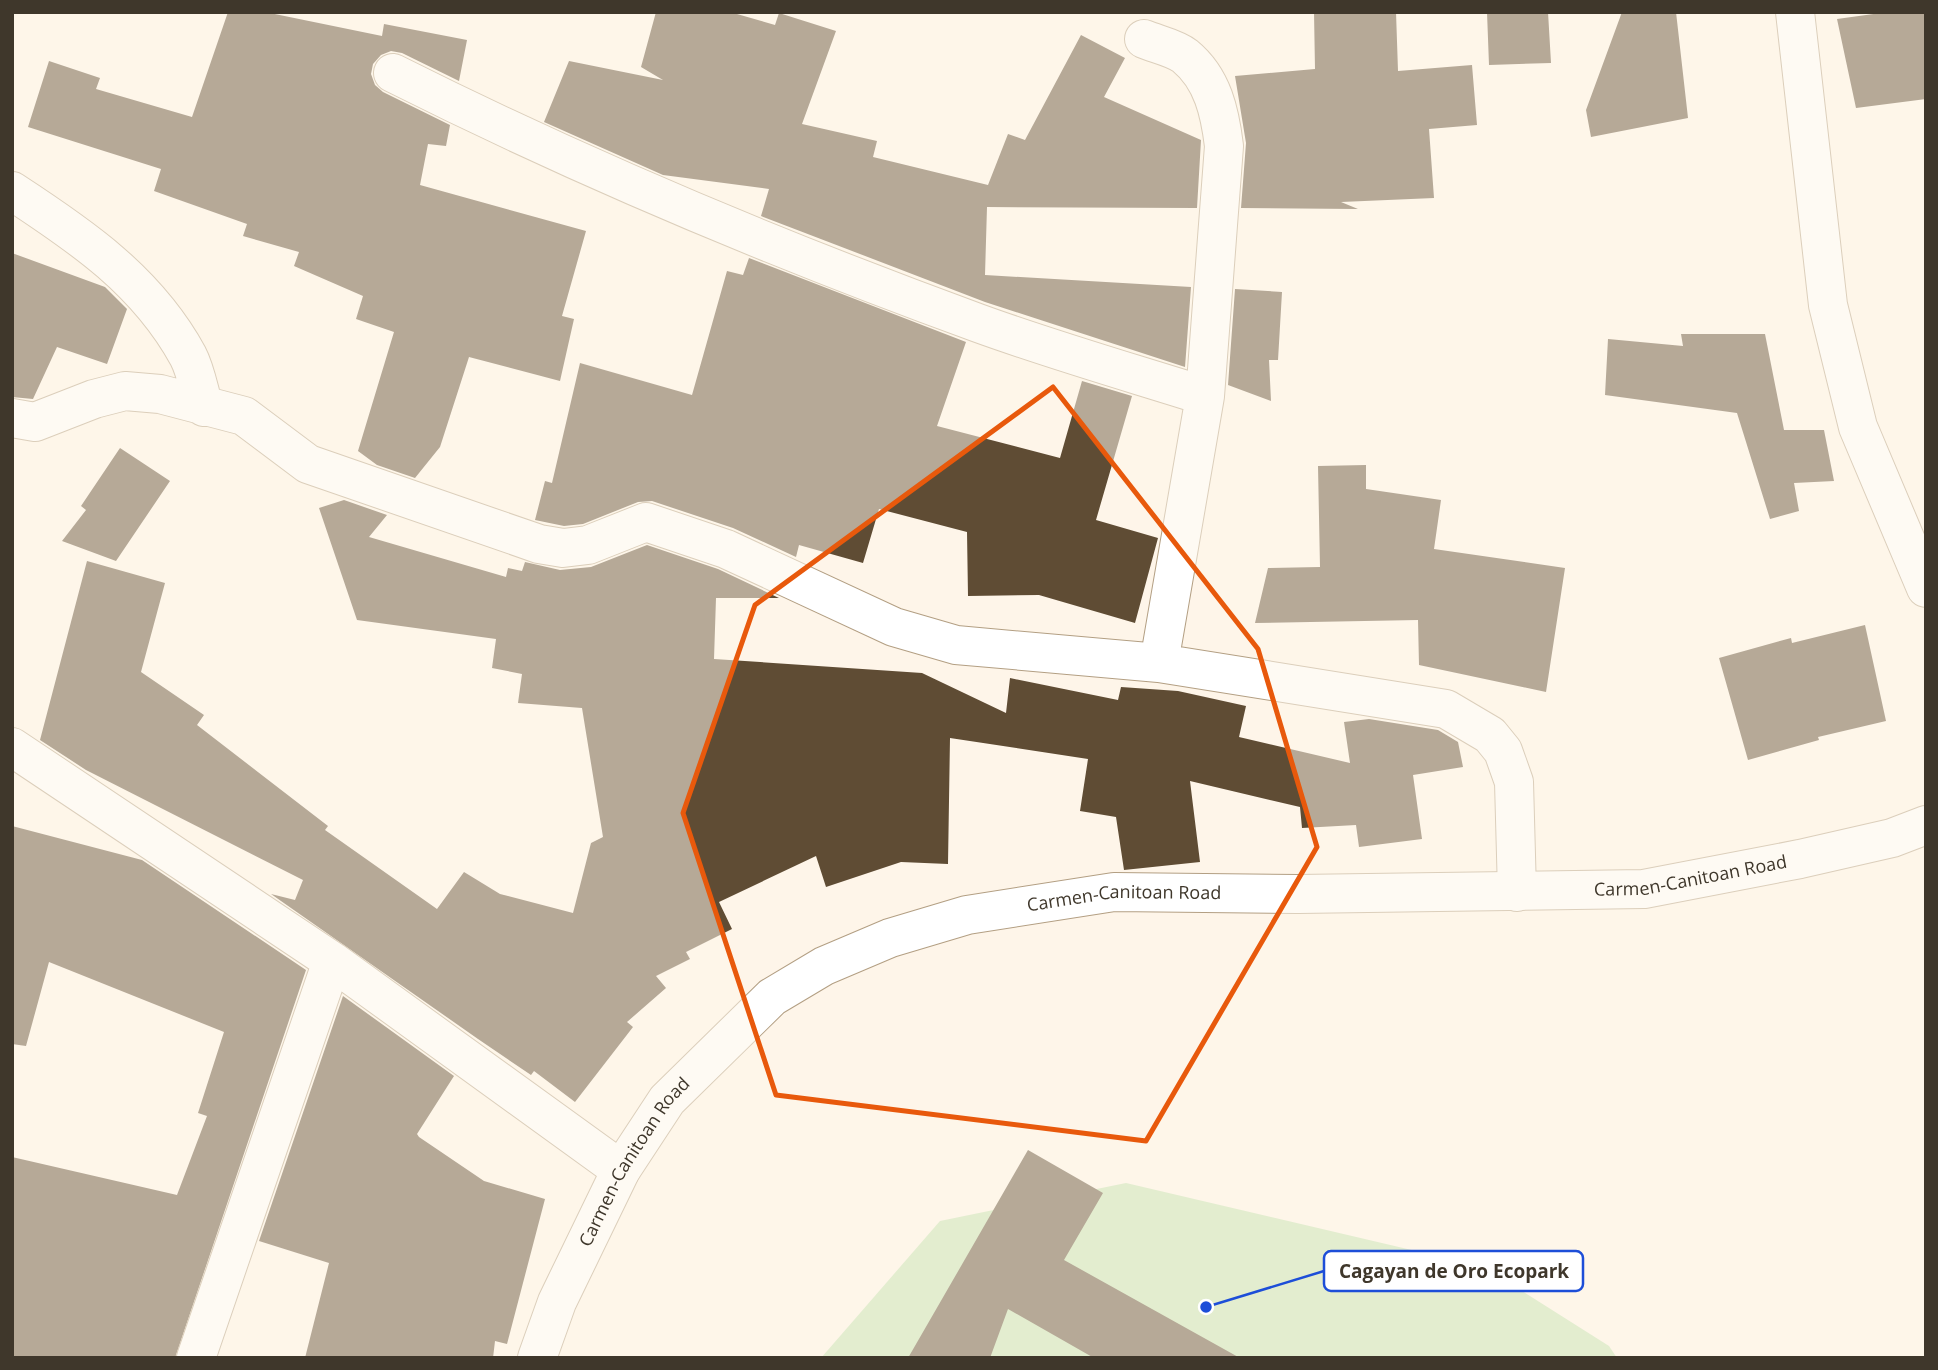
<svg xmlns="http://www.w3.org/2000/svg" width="1938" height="1370" font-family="'Open Sans',sans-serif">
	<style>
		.green { fill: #c3e2af }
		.building { fill: #5f4c34 }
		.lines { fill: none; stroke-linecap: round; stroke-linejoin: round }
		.minor-casing { stroke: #b39f83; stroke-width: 40 }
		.secondary-casing { stroke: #b39f83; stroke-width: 40 }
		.minor { stroke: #fff; stroke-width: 38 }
		.secondary { stroke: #fff; stroke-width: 38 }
		.marked { fill: none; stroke: #e8590c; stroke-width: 5; stroke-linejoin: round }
		.labels { text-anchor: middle; stroke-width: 7; stroke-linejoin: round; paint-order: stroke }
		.street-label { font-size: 18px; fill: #3f372b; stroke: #fff }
		.leader { fill: none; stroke: #1d4ed8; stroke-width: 2.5 }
		.callout-dot { fill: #1d4ed8; stroke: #fff; stroke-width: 2.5 }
		.callout { fill: #fff; stroke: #1d4ed8; stroke-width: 2.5 }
		.callout-label { font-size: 19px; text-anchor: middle; font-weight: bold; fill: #3f372b }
	</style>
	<rect width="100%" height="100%" fill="#fef5e9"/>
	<path class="green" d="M1126,1183L1484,1267L1609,1346L1617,1358H821L940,1221Z"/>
	<path class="building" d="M228,12H265L382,36L384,24L467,40L459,81L402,53L391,51L381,55L373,64L371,74L375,85L383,92L450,125L446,146L428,144L420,185L586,231L562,316L574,319L560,381L469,357L440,447L415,478L377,465L358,451L394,332L356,319L363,296L294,266L299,252L243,236L247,224L154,191L161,169L28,127L49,61L100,78L96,89L192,117Z
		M656,12H730L775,25L779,13L836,31L802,124L877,141L873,157L988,185L1008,134L1025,140L1081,35L1125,58L1104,97L1201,140L1197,208L987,207L985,275L1191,287L1185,367L985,302L761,216L769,189L663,175L544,122L569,61L663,80L641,67Z
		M1314,12H1396L1398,71L1472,65L1477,125L1429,129L1434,198L1341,202L1358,209L1241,208L1246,143L1235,76L1315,69Z
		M1487,12H1548L1551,63L1489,65Z
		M1622,12H1676L1688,118L1591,137L1586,110Z
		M1888,12H1926V99L1856,108L1837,19Z
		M12,253L105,287L127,309L107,364L57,347L33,399L12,397Z
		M749,258L966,342L937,426L1060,458L1082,381L1132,396L1096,520L1158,538L1135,623L1039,595L968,596L967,532L879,509L863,563L799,545L796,557L733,528L652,501L638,502L583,524L564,526L535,520L545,481L552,483L580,363L692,395L727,271L743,275Z
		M1235,289L1282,292L1278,360H1269L1271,401L1228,385Z
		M1681,334H1765L1784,430H1824L1834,481L1794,483L1799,511L1770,519L1737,413L1605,395L1608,339L1683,346Z
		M120,448L170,481L116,561L62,541L86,510L81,506Z
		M1366,465V489L1441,500L1434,549L1565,568L1546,692L1419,665L1418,620L1255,623L1268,568L1320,567L1318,466Z
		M344,500L387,515L369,537L506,577L508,568L522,571L525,562L560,570L591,567L647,545L718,569L779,598H716L714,659L922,673L1006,713L1010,678L1118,700L1121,687L1178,691L1246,706L1239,737L1350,763L1344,722L1369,719L1438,730L1458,742L1463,767L1413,775L1422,839L1359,847L1356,825L1302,828L1300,807L1190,781L1200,862L1124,870L1116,817L1080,811L1088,759L950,738L948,864L901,862L826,887L816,856L719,902L732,929L686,952L690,959L656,976L666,988L627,1022L633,1027L575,1102L534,1071L531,1075L478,1039L271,894L295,900L303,880L86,770L40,740L87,561L165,583L141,672L204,715L197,725L328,826L325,830L437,909L464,872L500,894L573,913L591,843L603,837L582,708L518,703L522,674L492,668L496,639L357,620L319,508Z
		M1865,625L1886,721L1818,737L1819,740L1748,760L1719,658L1791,638L1792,643Z
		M12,826L142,860L306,970L175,1358H12V1157L177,1195L207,1116L198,1113L224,1032L49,962L26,1046L12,1044Z
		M343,996L454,1076L417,1134L419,1137L484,1181L545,1199L507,1344L495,1341L493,1358H305L329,1263L259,1241Z
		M1028,1150L1103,1193L1064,1260L1240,1358H1094L1008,1309L990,1358H908Z"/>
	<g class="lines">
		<defs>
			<path id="minor" d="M1795,12L1828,305L1858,427L1926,588
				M1144,39C1156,44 1175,48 1185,56C1213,79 1220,113 1224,146L1205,396L1159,663
				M393,73C582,168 778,250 978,323C1052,350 1129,372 1205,396
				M12,191C81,236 147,281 188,356C196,371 199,391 204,407
				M12,418L35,422L94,399L125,391L160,394L244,416L308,464L539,544L563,548L588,545L646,522L726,549L894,627L956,645L1159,663L1446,709L1490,735L1503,751L1514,782L1517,892
				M12,747L332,961L621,1170
				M196,1358L332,961"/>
			<g id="secondary">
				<path id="s1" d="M537,1358L557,1302L621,1170L667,1100L772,997L824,966L890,938L967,915L1114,892L1298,894L1644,889L1800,859L1892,838L1926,825"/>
			</g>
		</defs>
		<use href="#minor" class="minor-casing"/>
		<use href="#secondary" class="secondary-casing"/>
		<use href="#minor" class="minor"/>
		<use href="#secondary" class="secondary"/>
	</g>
	<path d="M0 0H1938V1370H0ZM1053,387L1258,649L1317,847L1146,1141L776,1095L683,813L755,605Z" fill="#fef5e9" fill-opacity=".55" fill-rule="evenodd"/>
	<path class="marked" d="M1053,387L1258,649L1317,847L1146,1141L776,1095L683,813L755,605Z"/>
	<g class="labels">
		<g class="street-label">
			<text dy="6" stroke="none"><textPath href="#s1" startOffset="1376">Carmen-Canitoan Road</textPath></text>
			<text dy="6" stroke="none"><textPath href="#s1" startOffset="808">Carmen-Canitoan Road</textPath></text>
			<text dy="6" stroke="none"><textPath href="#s1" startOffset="220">Carmen-Canitoan Road</textPath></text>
		</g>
	</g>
	<path class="leader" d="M1206 1307L1324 1271"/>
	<circle class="callout-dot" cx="1206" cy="1307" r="7"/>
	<rect class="callout" x="1324" y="1251" width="259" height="40" rx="7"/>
	<g class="callout-label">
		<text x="1454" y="1278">Cagayan de Oro Ecopark</text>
	</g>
	<rect width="1938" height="1370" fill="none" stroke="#3f372b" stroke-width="28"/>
</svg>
